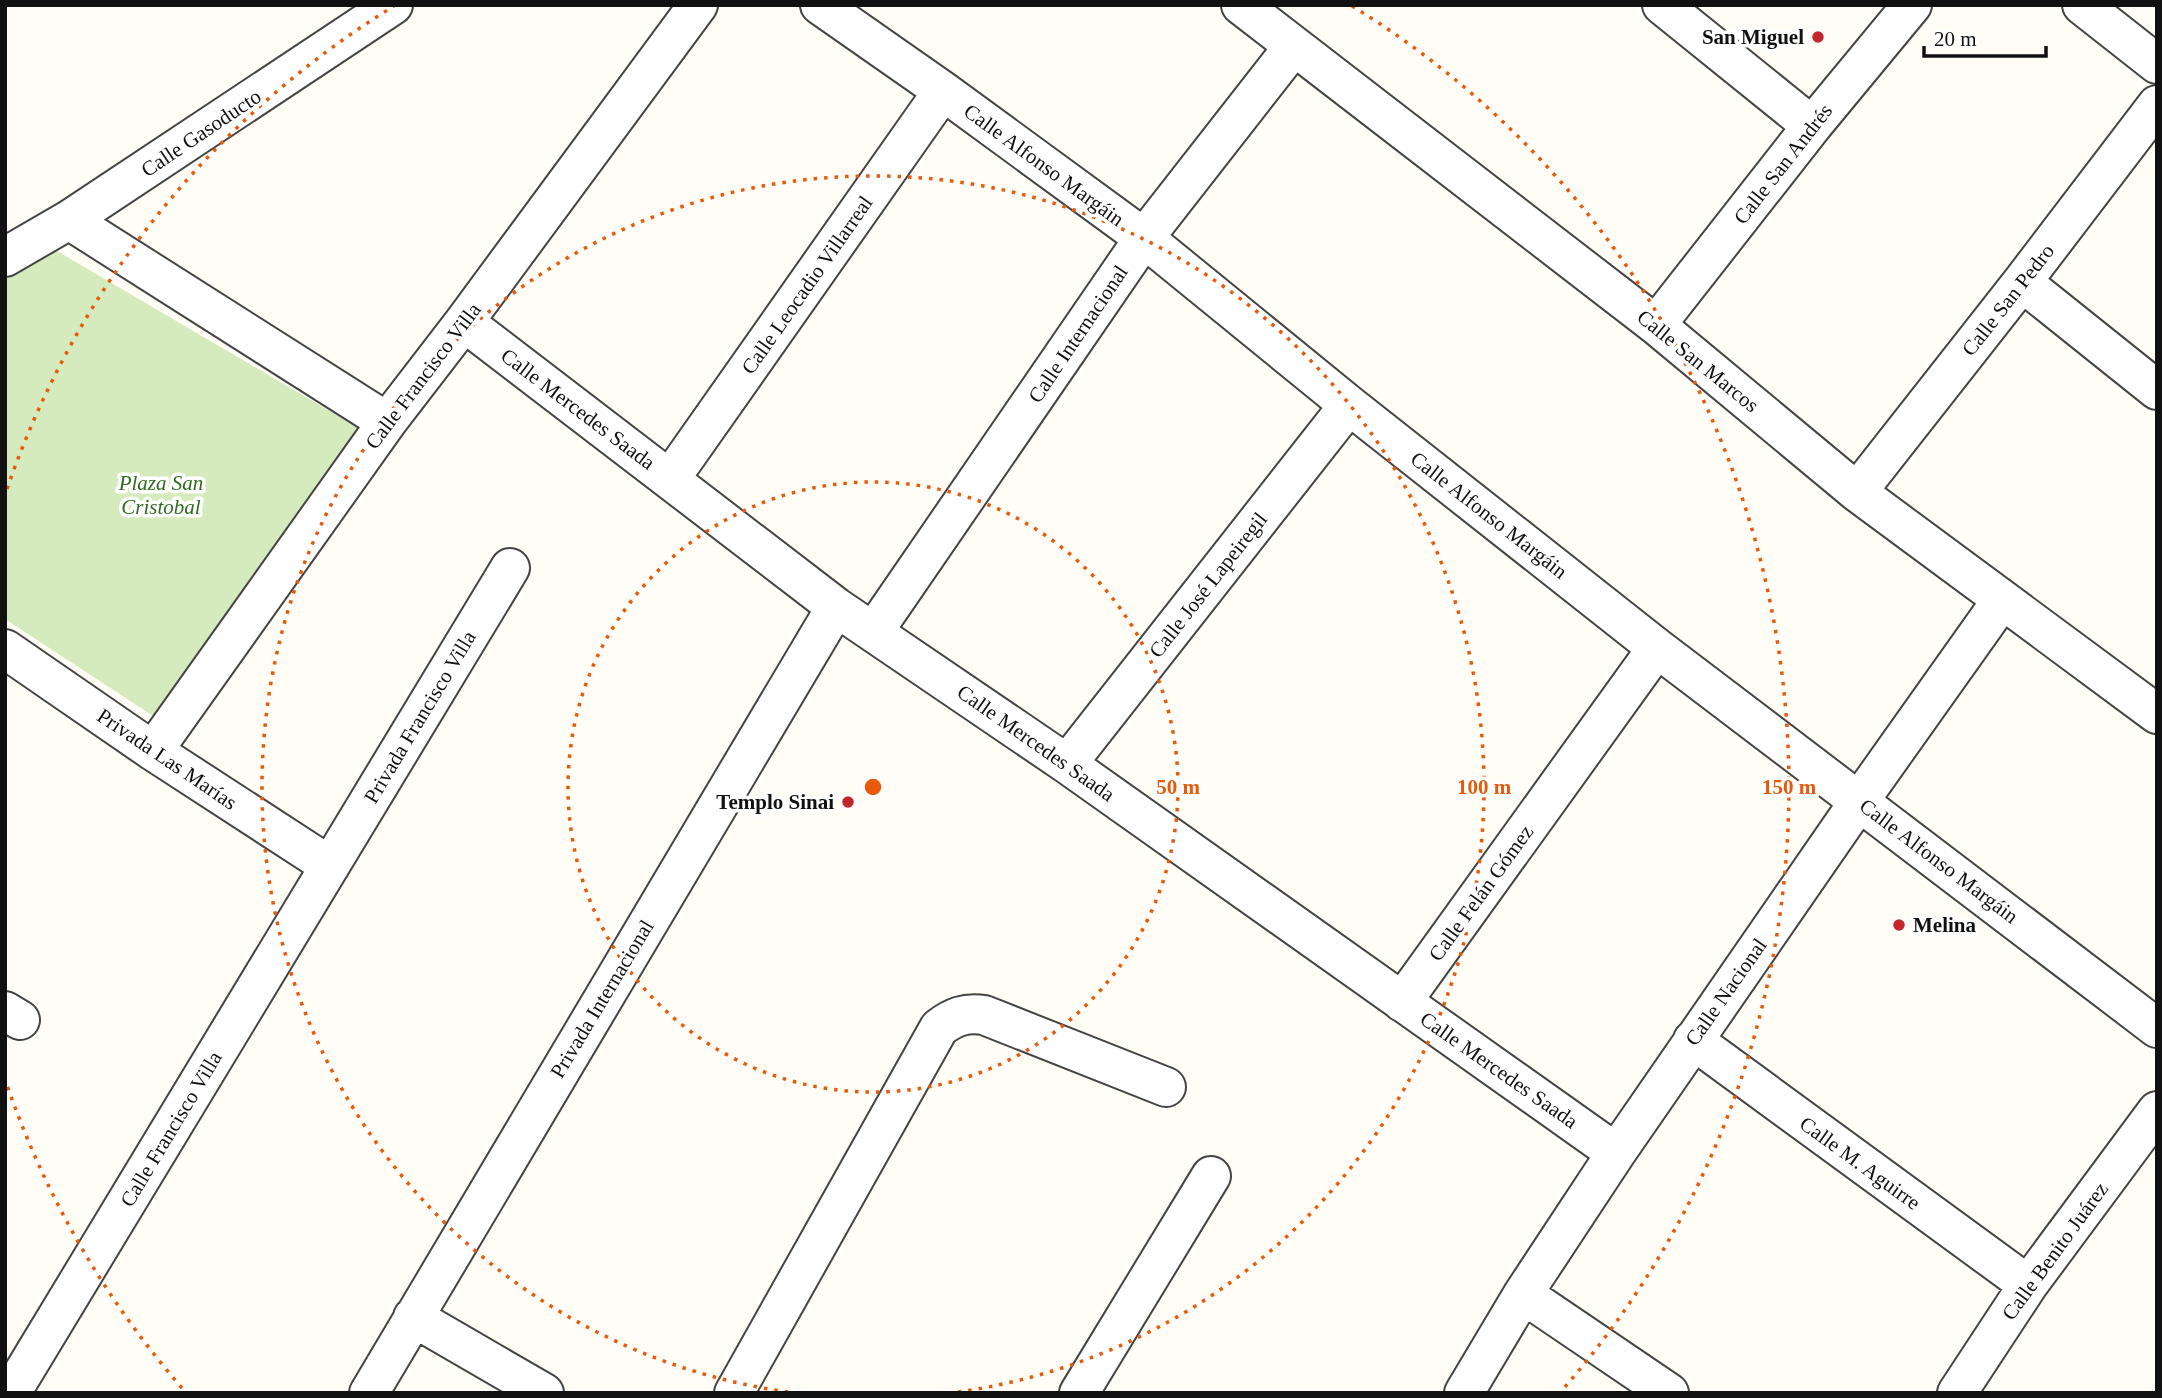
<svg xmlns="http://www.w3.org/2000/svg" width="2162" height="1398" font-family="Georgia,serif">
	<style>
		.green { fill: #d5ebbd }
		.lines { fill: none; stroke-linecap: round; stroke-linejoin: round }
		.minor-casing { stroke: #444; stroke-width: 42 }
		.minor { stroke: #fff; stroke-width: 38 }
		.ring { fill: none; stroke: #e8590c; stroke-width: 3.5; stroke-dasharray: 3.5 7 }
		.poi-dot { fill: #c4262e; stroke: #fff; stroke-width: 2.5 }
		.labels { text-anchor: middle; stroke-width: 7; stroke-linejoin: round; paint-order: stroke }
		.poi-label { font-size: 21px; font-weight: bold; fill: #111; stroke: #fff; text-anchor: end }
		.street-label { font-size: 21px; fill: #111; stroke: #fff }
		.park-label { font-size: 21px; font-style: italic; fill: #2f6b1f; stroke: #fff }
		.centre { fill: #e8590c; stroke: #fff; stroke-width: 3.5 }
		.ring-label { font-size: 21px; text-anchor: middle; font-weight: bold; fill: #e8590c; stroke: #fff; stroke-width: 7; stroke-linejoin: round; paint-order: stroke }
	</style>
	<rect width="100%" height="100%" fill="#fffdf5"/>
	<path class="green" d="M45,244L393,448L176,731L5,619V269Z"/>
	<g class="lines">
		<defs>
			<path id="minor" d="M820,5L943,91L1144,238L1349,405L1657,648L2157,1028
				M1241,5L1656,325L1857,492L2157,714
				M1662,5L1812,126
				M2082,5L2157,64
				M69,220L387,422
				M5,257L69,220L393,5
				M2022,282L2157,390
				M464,322L836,607L1067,764L1616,1153
				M1656,325L1812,126L1912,5
				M670,479L943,91
				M1857,492L2022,282L2157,105
				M874,631L1144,238L1294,46
				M5,649L153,751L330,866
				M153,751L387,422L464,322L698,5
				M1067,764L1349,405
				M1402,1002L1657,648
				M5,1011L20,1020
				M1693,1040L2028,1285
				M1523,1294L1669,1393
				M413,1317L544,1393
				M11,1393L510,568
				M369,1393L836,607
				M734,1393L939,1028C953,1017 966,1012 984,1015L1166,1087
				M1079,1393L1211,1176
				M1464,1393L1523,1294L1616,1153L1860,800L2002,600
				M1957,1393L2028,1285L2157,1111"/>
		</defs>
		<use href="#minor" class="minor-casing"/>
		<use href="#minor" class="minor"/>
	</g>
	<g class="ring">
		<circle cx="873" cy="787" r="305"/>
		<path d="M788 1392A611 611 0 1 1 958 1392"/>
		<path d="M182 1388A916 916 0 0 1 7 1085M7 489A916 916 0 0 1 394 6M1352 6A916 916 0 0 1 1564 1388"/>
	</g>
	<g class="poi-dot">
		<circle cx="1818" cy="37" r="7"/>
		<circle cx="848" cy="802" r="7"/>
		<circle cx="1899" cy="925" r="7"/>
	</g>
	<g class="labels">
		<g class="poi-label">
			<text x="1804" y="44">San Miguel</text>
			<text x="834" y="809">Templo Sinai</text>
			<text x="1913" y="932" text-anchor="start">Melina</text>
		</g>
		<g class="street-label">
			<text transform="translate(201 133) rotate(-34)" y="7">Calle Gasoducto</text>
			<text transform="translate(1783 164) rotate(-52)" y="7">Calle San Andrés</text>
			<text transform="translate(1044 165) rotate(36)" y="7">Calle Alfonso Margáin</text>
			<text transform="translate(807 285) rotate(-55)" y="7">Calle Leocadio Villarreal</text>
			<text transform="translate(2008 300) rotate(-52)" y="7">Calle San Pedro</text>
			<text transform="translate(1078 334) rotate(-56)" y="7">Calle Internacional</text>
			<text transform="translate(1698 361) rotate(39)" y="7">Calle San Marcos</text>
			<text transform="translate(423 376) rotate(-53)" y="7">Calle Francisco Villa</text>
			<text transform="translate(578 409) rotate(37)" y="7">Calle Mercedes Saada</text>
			<text transform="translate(1489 515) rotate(38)" y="7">Calle Alfonso Margáin</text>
			<text transform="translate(1208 585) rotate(-52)" y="7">Calle José Lapeiregil</text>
			<text transform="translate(420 717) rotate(-59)" y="7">Privada Francisco Villa</text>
			<text transform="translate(1036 743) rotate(35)" y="7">Calle Mercedes Saada</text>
			<text transform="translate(167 759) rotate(34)" y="7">Privada Las Marías</text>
			<text transform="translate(1939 861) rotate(37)" y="7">Calle Alfonso Margáin</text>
			<text transform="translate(1481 893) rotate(-54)" y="7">Calle Felán Gómez</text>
			<text transform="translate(1726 992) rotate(-55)" y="7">Calle Nacional</text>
			<text transform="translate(602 999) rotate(-59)" y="7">Privada Internacional</text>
			<text transform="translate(1499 1070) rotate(35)" y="7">Calle Mercedes Saada</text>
			<text transform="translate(171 1129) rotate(-59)" y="7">Calle Francisco Villa</text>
			<text transform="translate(1860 1163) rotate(36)" y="7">Calle M. Aguirre</text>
			<text transform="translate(2055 1251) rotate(-54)" y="7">Calle Benito Juárez</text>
		</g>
		<g class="park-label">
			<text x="161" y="490">Plaza San<tspan x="161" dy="24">Cristobal</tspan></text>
		</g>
	</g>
	<circle cx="873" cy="787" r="10" class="centre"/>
	<g class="ring-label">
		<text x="1178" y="794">50 m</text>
		<text x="1484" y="794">100 m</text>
		<text x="1789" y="794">150 m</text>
	</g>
	<rect width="2162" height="1398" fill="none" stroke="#111111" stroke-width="14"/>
	<path d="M1924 46v10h122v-10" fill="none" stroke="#111111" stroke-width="3.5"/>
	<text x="1934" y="46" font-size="21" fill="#111111" stroke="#ffffff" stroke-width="5" paint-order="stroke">20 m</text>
</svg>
